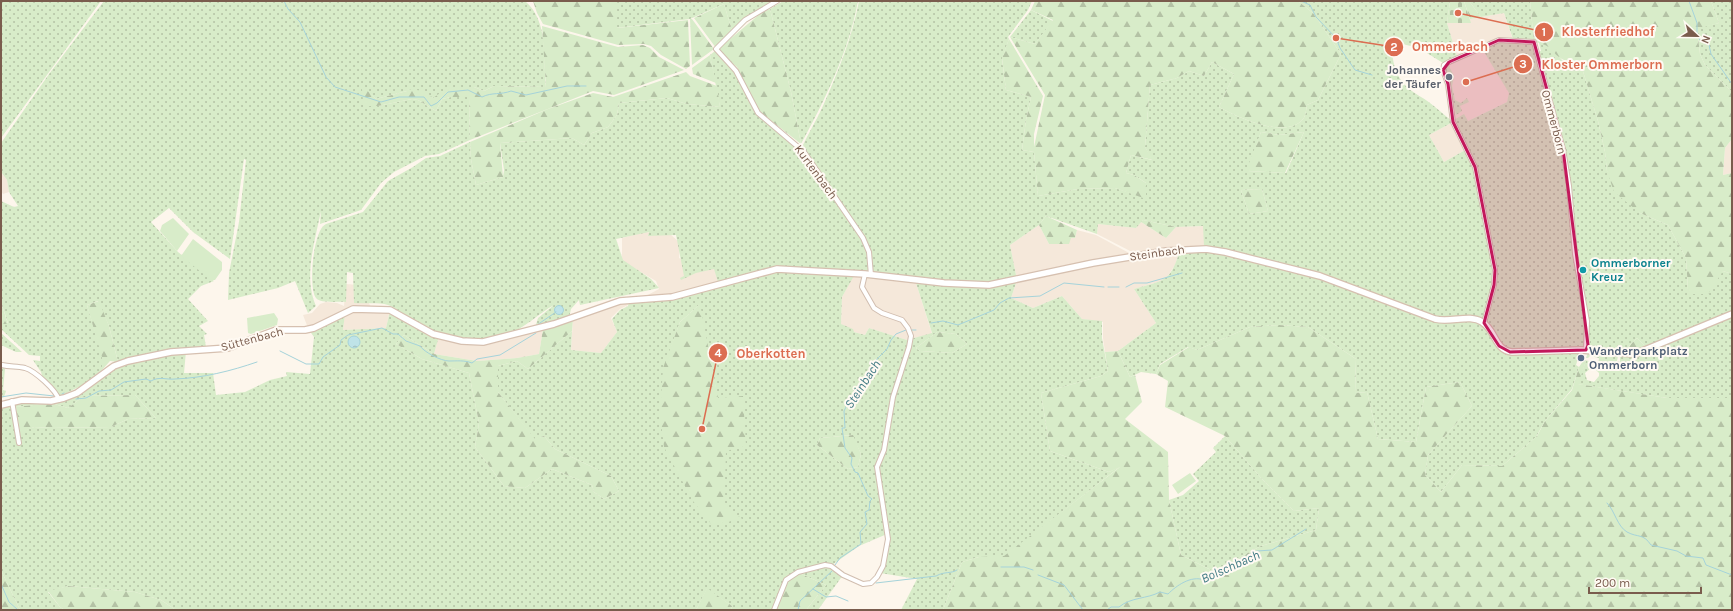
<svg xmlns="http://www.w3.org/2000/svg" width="1733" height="611" font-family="Karla,sans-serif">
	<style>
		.residential { fill: #f5e8da }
		.green { fill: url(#green-dots); fill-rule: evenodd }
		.forest { fill: url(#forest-firs) }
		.cemetery { fill: url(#cemetery-stones) }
		.pitch { fill: #d8ecc9 }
		.water { fill: url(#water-ripples); stroke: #a5d3da }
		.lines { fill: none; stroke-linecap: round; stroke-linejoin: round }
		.stream { stroke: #a5d3da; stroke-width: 1 }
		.street-casing { stroke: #d1beb0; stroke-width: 6 }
		.secondary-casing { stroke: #d6c0b0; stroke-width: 8 }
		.street { stroke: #fff; stroke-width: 4 }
		.secondary { stroke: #fff; stroke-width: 5.5 }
		.marked { fill: #c2185b; fill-opacity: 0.2; stroke: #c2185b; stroke-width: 3; stroke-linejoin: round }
		.worship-dot { fill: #6b7280; stroke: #fffaf3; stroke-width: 1.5 }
		.culture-dot { fill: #0f9aa8; stroke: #fffaf3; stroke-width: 1.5 }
		.service-dot { fill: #5c6f8a; stroke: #fffaf3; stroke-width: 1.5 }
		.labels { text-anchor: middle; stroke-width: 4; stroke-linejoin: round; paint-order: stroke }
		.worship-label { font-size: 12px; font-weight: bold; fill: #5b616d; stroke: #fffaf3; text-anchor: end }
		.street-label { font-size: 12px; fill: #7a5c4d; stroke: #fffaf3 }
		.culture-label { font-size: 12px; font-weight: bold; fill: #0d838f; stroke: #fffaf3; text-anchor: start }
		.service-label { font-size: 12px; font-weight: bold; fill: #4e5e75; stroke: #fffaf3; text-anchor: start }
		.water-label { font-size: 13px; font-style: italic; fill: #437c86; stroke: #fffaf3 }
		.leader { fill: none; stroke: #dc6d51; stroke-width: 1.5 }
		.callout-dot { fill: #dc6d51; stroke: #fffaf3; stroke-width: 1.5 }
		.mark-label { font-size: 12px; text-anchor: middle; font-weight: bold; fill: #fff }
		.callout-label { font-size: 13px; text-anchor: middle; font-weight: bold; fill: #dc6d51; stroke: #fffaf3; stroke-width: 4; stroke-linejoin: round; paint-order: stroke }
	</style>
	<defs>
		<pattern id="green-dots" width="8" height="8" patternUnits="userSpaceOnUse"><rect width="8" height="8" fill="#d8ecc9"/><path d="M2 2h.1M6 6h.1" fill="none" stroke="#b4c2a5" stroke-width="1.8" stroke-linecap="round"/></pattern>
		<pattern id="forest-firs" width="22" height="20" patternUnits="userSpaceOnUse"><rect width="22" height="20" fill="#d8ecc9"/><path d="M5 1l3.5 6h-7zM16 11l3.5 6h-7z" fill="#b4c2a5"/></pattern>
		<pattern id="cemetery-stones" width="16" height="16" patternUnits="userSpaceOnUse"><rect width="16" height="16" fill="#d8ecc9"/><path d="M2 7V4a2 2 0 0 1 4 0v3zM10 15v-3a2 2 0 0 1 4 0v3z" fill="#b4c2a5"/></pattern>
		<pattern id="water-ripples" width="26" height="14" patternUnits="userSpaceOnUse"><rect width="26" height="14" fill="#bfe3e8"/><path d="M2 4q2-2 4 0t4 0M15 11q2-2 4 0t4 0" fill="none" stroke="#a0bbbe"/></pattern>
	</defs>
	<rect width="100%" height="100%" fill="#fdf6ec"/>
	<path class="residential" d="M1504,13L1513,40L1481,47L1510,93L1507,102L1468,121H1452L1447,85L1441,68L1443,63L1457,56L1447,23H1470V19Z
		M1453,122L1467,149L1444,162L1429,135Z
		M1732,139V173L1723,175L1725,148Z
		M1,172L7,180L9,192L3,194L1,191Z
		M1141,222L1166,238L1176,227L1204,226V246H1183L1136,254L1097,234L1098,224L1136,228Z
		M1039,225L1049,244L1071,238H1075L1077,230L1096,235L1131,254L1056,268L1017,280L1010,245Z
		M645,232L670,234L680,243L679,258L683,260L704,259L715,270L719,283L681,294L642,298L659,289L656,281L622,261V238Z
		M1180,250L1175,265L1165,280L1134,289L1156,323L1118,351L1105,352L1103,338V322L1082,319L1062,296L1033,308L1011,298L1017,280Z
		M855,273L915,280L932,334L907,340L869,328L865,335L854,332L841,324L842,297Z
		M346,284L359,285L372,309L390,311L386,328L343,330L345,312L308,328L303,315L312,313L320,304L326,302L337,303L344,306Z
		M629,300L628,305L620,309L611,318L617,332L601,353L571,350L573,319Z
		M543,329L539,354L517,358L477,361L434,354L439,336L479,344Z"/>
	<path class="green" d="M1,1H101L1,138Z
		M104,1H525C549,21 543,59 546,87L494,86L484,91L474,87L433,98L407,89V91L376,99L364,88L378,106L412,99L418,100L436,111L442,99L451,97H469L470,140L439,154L425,156L394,172L381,183L361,210L320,224L321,211C315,241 303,277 316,306L308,313L295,281L278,288L228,300L229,273L239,222L246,160L244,159L230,259L193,232L169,208L151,222L178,252L214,281L201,286L188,299L208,321L199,326L207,334L204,335L206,347L152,353L118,362L109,326L98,301L87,305L103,357L102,370L83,385L60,396L43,379L41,372L33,360L40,361V356L29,355L1,329V324L8,323L1,302V201L14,207L18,206L9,192L7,180L1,172V143L49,74Z
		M617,1H772L749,16L732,31L724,4L690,19L616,28Z
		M783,1H858C849,51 825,100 801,144L791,92L770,9Z
		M859,1H1032L1028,10L1008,37L1009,39L1002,59L1006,90L1031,97L1026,120L1022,150L1034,152L1038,196L1078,189L1115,188L1146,198V183L1134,175L1126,173L1131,155L1152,160L1145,147L1150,85L1177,78L1189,71L1204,76L1212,62L1234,74L1219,107C1237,117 1286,140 1303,119C1306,116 1306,109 1307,105L1318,100L1341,54L1313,13L1298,1H1450L1447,23L1457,56L1443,63L1419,48L1394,42C1389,55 1396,78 1407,87C1414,94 1423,97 1430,103C1438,109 1444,115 1452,121L1464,114L1468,121L1507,102L1509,93L1481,47L1498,39H1513L1504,13L1481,17L1469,1H1530L1534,42L1548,103L1559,137L1568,183L1575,262L1586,321V345L1584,347L1508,350C1497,343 1494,331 1484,323C1488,330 1492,339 1497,345C1511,362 1559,349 1580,352L1576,365L1579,367L1572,389L1545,421L1536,437L1502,466L1462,465L1441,492L1425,475L1428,455L1472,406L1460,382L1426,387L1416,442L1378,439L1367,392L1355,393L1356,359L1308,327L1279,325L1250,327L1197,350L1188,347L1160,364L1156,374L1141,372L1130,377L1118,351L1156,323L1134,289C1164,280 1170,283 1180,250L1210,251L1296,270L1320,277L1440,321L1475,320L1480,318L1448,320L1431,317L1367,290L1320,274L1218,248L1204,246L1203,226L1176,227L1143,220L1136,228L1098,224L1097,234L1046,216L1039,225L1010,245L1017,280L1011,298L1033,308L1062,296L1082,319L1102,321V338L1108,371L1101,376L1041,393L1050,451L1109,472L1121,466L1004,557H979L962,562L943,610H901L917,579L880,573L887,546V534L859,546L832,565L843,575L818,610H806L826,585L799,573L787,581L775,610H731L732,606L707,589L696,610H176L161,600L135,592L68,586L48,592L60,607L65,610H20L1,570V408L25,401L64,400L78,394L104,375L128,361L186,351L184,373H213L216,395L245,392L270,380L287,376L286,372L310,374L314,337L309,330L319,327L345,314L343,330L386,328L390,311L422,330L439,336L434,354L404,335L396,344L422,359L469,373L479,423L475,447L504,486L525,488L552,469L592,485L594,492L604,499L619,491L611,476L555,449L544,436L535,440L498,392V366L517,361L528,369L572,331L571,350L601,353L617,332L612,319L620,310L628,306L629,300L665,299L773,271H827L819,268L776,267L718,282L714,269L696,273L681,280L680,278L684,276L676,235L648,236L649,232L616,239L623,260L651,279L659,288L580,305L579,300L571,309L569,318L535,328L538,318L554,305C538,314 525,328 508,334C478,345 443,339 416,323C409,319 395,307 388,305C378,302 365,304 354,303L353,273L347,272L346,302C339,301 321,304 316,298C308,288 313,229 326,224L363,212L388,181L413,167L426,158L440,156L470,142L471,159L476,185L503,177L504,170L500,143L572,138L584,145L592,133L608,127L617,115L619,103L667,98L687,104L720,107L710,55L715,51L734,71L755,112L800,149L821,177L802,147C808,134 816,121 822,108C837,74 852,38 859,1ZM1453,122L1467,149L1444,162L1429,135ZM1261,132L1279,135L1304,132L1286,173L1247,171ZM1262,189L1268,211L1249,214L1241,190ZM855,274L946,280L952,283L961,284L915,280L932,333L907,340L869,328L865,335L854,332L853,329L841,324L842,297ZM699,305L716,389V390H708L696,312C669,329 678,347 663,371L680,322ZM937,332L956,334L967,344L952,353L920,351L916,348ZM135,395L156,418L128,419L111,427L50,428L34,427L20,432L16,407L51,403L68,408L84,396ZM852,435L861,454L858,467L848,469L817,445L820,438Z
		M1711,1H1732V92L1705,65L1700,54L1697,28L1719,23Z
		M1031,10L1053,21L1035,44L1010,37Z
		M1542,42L1552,48L1562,60L1582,68L1598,121L1605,152L1607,171L1640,213L1668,225L1686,258L1688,290L1723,271L1732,274V312L1646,347L1637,338L1623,352L1590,348L1588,312L1581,275L1584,270L1577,263L1570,182L1537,52L1541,51L1539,43Z
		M1448,64L1454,76L1452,86L1455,100L1461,103L1467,98L1469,102L1460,106L1462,111L1456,115L1449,81L1452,78L1449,73L1445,72V67Z
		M1732,315V398H1667L1577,384L1586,361H1583L1584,360L1589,361V364L1591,365V368L1585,373L1587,380L1594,382L1599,376V373L1595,369V365H1598L1599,358L1590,356L1588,358H1586L1588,352L1618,356L1617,361L1620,362V356Z
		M1,333L22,352H16L1,345Z
		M1,365L5,369L3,390L6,391L4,397L1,398Z
		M1225,436L1262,479L1294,511L1319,508L1316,530L1261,546L1213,571L1181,555L1169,500L1183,495L1199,481L1193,474L1216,452L1213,448Z"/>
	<path class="forest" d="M533,1H617V28L688,20L690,66L686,69L661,55L651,46L644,44L618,45L543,24L537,13Z
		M1035,1H1298L1313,13L1341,54L1318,100L1307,105C1306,109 1306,116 1303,119C1286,140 1237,117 1219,107L1234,74L1212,62L1204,76L1189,71L1177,78L1150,85L1145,147L1153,160L1131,155L1126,173L1134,175L1146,183V199L1115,188L1078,189L1038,196L1034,152L1022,150L1026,120L1031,97L1006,90L1002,58L1009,39L1043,96L1034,134V147L1045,95L1010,37L1035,44L1053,20L1031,10Z
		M1464,1H1469L1481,17L1470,19Z
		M1530,1H1711L1719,23L1697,29L1700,54L1705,65L1732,92V139L1725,148L1723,175L1732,173V274L1723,271L1708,294H1691L1688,290L1686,258L1668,225L1640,213L1614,192L1607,171L1605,152L1598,121L1582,68C1576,65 1569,63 1564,60C1550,53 1554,45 1534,42Z
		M724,4L733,34L716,48L694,18Z
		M770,9L791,92L801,144L760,112L751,98L737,67L717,50L761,13Z
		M690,19H692L714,49L692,65Z
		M542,26L618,47L643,45L650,48L659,57L684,70L614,95L593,91L470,140L469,97H451L442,99L436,111L418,100L412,99L378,106H368L363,101L362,89L364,87L376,99L407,91V89L425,91L433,98L449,87H474L484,91L494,86L546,87Z
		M710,55L716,83L693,74L692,68Z
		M686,72L690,76L717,86L720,107L687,104L667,98L619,103L617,115L608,127L592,133L584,145L572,138L500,143L503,177L476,185L471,159L470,142L548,109L593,93L613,97Z
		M1261,132L1279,135L1304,132L1285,173L1246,171Z
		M1262,189L1268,211L1249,214L1241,190Z
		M1046,216L1077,230L1075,238H1071L1069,244H1049L1039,225Z
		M1143,220L1176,227L1166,238L1141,222Z
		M99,301L109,326L118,362L110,361L102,370V357L87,305Z
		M1,302L8,324H1Z
		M700,304L718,398L743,396L746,446L726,451L724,504L742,519L712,525L693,501L664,447L660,414L663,368L680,322Z
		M573,319L572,331L528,369L517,361L498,366V392L535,439L544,436L555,449L611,476L619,491L604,499L594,492L592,485L552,469L525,488L504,486L475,447L479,423L469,373L422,359L396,344L404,335L434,354L477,361L517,358L539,354L543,329Z
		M1279,325L1308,327L1356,359L1355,393L1367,392L1378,439L1416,442L1426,387L1460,382L1472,406L1428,455L1425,475L1441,492L1462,465L1502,466L1537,436L1545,421L1572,390L1579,367L1583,361H1586L1578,384L1667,398H1732V610H943L962,562L979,557L1004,556L1120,467L1109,472L1050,451L1041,393L1101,376L1108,371L1105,352L1118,351L1130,377L1135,375L1142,402L1125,419L1168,452L1169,500L1181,555L1213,571L1261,546L1316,530L1319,508L1294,511L1262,479L1225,436L1165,407L1168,381L1156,374L1160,365L1189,347L1197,350L1250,327Z
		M937,332L956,334L967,344L952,353L920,351L916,348Z
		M1637,338L1646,347L1634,352H1623Z
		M135,395L156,418L128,419L111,427L50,428L34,427L20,433L16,407L51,403L68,408L84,396Z
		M853,435L861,454L858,467L848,469L817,445L820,438Z
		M1,570L20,610H3L1,608Z
		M799,573L826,585L806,610H775L787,581Z
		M68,586L135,592L161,600L176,610H65L60,607L48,591Z
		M707,588L732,606L731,610H696Z"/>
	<path class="cemetery" d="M1450,1H1464L1471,23H1447Z"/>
	<path class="pitch" d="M173,218L189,234L177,251L160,231L162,225Z
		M193,239L222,262V270L215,280H211L181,256Z
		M274,313L278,319L277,325L251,334L248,333L247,318Z
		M1190,473L1196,481L1178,494L1172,485Z"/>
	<path class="water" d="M554.5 310a4.5 4.5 0 1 1 9 0a4.5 4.5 0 1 1-9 0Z
		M348 342a6 6 0 1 1 12 0a6 6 0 1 1-12 0Z"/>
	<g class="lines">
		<path class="stream" d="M284,1L288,9L300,22L326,77L335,87L381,102L399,97H424L431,106L437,103L448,92L468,90L482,97C492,92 501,95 511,91L526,95L567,86H586
			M1301,1L1310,5L1316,17L1336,38L1340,48L1355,70L1372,75
			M1689,1L1697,23V35L1700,40L1709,45L1711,54L1732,84
			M1108,287H1119
			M1126,287L1134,283H1147L1182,273
			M931,323L943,321L958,325L994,310L1000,303L1009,298L1040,296L1064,283L1104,287
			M537,325L556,312
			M912,330H916
			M280,351L306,364H319L323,357L340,345L341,340L348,335L382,328L393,334H398L406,341L420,346C424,352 441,361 449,361C457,361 464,360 472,363L477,359L500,355L536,333
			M62,394L64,393
			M1,397L26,393L54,396
			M76,399L86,398L99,391L111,390L124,382L146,379L151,381C159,376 167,380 175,379C203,378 231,371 257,362
			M1607,503C1615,511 1617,526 1627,532C1638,538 1643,533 1651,545L1677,551L1686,556L1703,558L1706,565L1732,575
			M835,565L840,558L861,544L860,532L867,524L865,512L869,510L870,501L872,499L868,496L858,473L855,472L851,464L852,458L845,448L842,428H845L844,411L850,399L862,385L877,359L887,349L891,340L896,334L906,330
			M1001,567H1024L1033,570
			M1038,575L1064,585L1083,610
			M876,583L936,576C945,571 951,574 957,570
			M1,584L9,602L18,610
			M813,589L826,597L836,596L848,601
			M798,610L800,601L832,571
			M1107,610L1111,607H1119C1131,597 1147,599 1160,592L1168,594C1176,586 1191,575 1204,580L1210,574L1257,551L1272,550L1306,529"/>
		<defs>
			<path id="street" d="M777,1L745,20L716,49L736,71L758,113L804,152L863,238L869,252L871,275
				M1484,323L1494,285L1495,270L1475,167L1453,122L1448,84L1443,70L1444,65L1449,62L1499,40L1534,42L1563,149L1569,186L1575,254L1587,321L1586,350
				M2,365C10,367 17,366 25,368C35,371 56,390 59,400
				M12,401L19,443
				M774,610L786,580L798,572L825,565L831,566L843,575L863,584L871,583L877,577L883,566L888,539L877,467L884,450L893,397L909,347L911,336L908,328L902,320L882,313L874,308L862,287L865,274"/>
			<path id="secondary" d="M1,405L22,400L51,401L64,398L77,393L114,366L128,361L171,352L228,348L276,330H305L314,328L353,309L390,310L433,334L462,341L483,342L554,324L620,301L672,297L777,269L865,274L944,283L989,285L1093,263L1166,251L1206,249L1225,252L1320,276L1435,319C1450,323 1470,314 1482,322C1496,330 1494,350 1512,352L1581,350L1635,354L1732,314"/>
		</defs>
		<use href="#street" class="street-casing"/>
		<use href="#secondary" class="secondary-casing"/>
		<use href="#street" class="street"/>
		<use href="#secondary" class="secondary"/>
	</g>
	<path class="marked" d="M1499,40L1534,42L1563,149L1588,345L1586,350L1510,352L1499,346L1484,323L1494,285L1495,270L1475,167L1453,122L1448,84L1443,70L1449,62Z"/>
	<circle class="worship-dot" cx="1449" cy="77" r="4"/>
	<circle class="culture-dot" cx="1583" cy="270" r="4"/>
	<circle class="service-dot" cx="1581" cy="358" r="4"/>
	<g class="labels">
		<g class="worship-label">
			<text x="1441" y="74">Johannes<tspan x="1441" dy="14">der Täufer</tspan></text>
		</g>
		<g class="street-label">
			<text transform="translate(1554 122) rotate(75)" y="4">Ommerborn</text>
			<text transform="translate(816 172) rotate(54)" y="4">Kurtenbach</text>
			<text transform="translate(1157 253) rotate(-8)" y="4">Steinbach</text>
			<text transform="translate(252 339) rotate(-15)" y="4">Süttenbach</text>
		</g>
		<g class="culture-label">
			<text x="1591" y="267">Ommerborner<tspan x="1591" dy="14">Kreuz</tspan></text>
		</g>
		<g class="service-label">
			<text x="1589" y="355">Wanderparkplatz<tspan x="1589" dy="14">Ommerborn</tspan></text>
		</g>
		<g class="water-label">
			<text transform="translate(862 384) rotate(-57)" y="5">Steinbach</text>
			<text transform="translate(1230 566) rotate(-24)" y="5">Bolschbach</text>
		</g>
	</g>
	<path class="leader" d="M1458 13L1544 32M1336 38L1394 47M1466 82L1523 64M702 429L718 353"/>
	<g class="callout-dot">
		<circle cx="1458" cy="13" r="4"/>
		<circle cx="1336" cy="38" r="4"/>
		<circle cx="1466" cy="82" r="4"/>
		<circle cx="702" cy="429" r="4"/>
		<circle cx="1544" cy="32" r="10"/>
		<circle cx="1394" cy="47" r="10"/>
		<circle cx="1523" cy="64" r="10"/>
		<circle cx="718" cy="353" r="10"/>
	</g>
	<g class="mark-label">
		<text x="1544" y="36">1</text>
		<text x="1394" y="51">2</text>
		<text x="1523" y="68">3</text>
		<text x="718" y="357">4</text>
	</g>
	<g class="callout-label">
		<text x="1608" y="36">Klosterfriedhof</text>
		<text x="1450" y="51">Ommerbach</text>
		<text x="1602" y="69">Kloster Ommerborn</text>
		<text x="771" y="358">Oberkotten</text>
	</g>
	<rect width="1733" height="611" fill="none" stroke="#7a5c4d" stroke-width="4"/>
	<g transform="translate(1697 36) rotate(112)" stroke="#fffaf3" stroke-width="3" paint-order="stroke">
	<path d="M0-3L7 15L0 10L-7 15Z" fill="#7a5c4d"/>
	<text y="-6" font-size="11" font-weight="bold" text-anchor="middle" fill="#7a5c4d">N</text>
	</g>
	<path d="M1589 587v6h112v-6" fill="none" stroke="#7a5c4d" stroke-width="2"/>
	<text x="1595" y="587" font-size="12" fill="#7a5c4d" stroke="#fffaf3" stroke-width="3" paint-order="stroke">200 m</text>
</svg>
